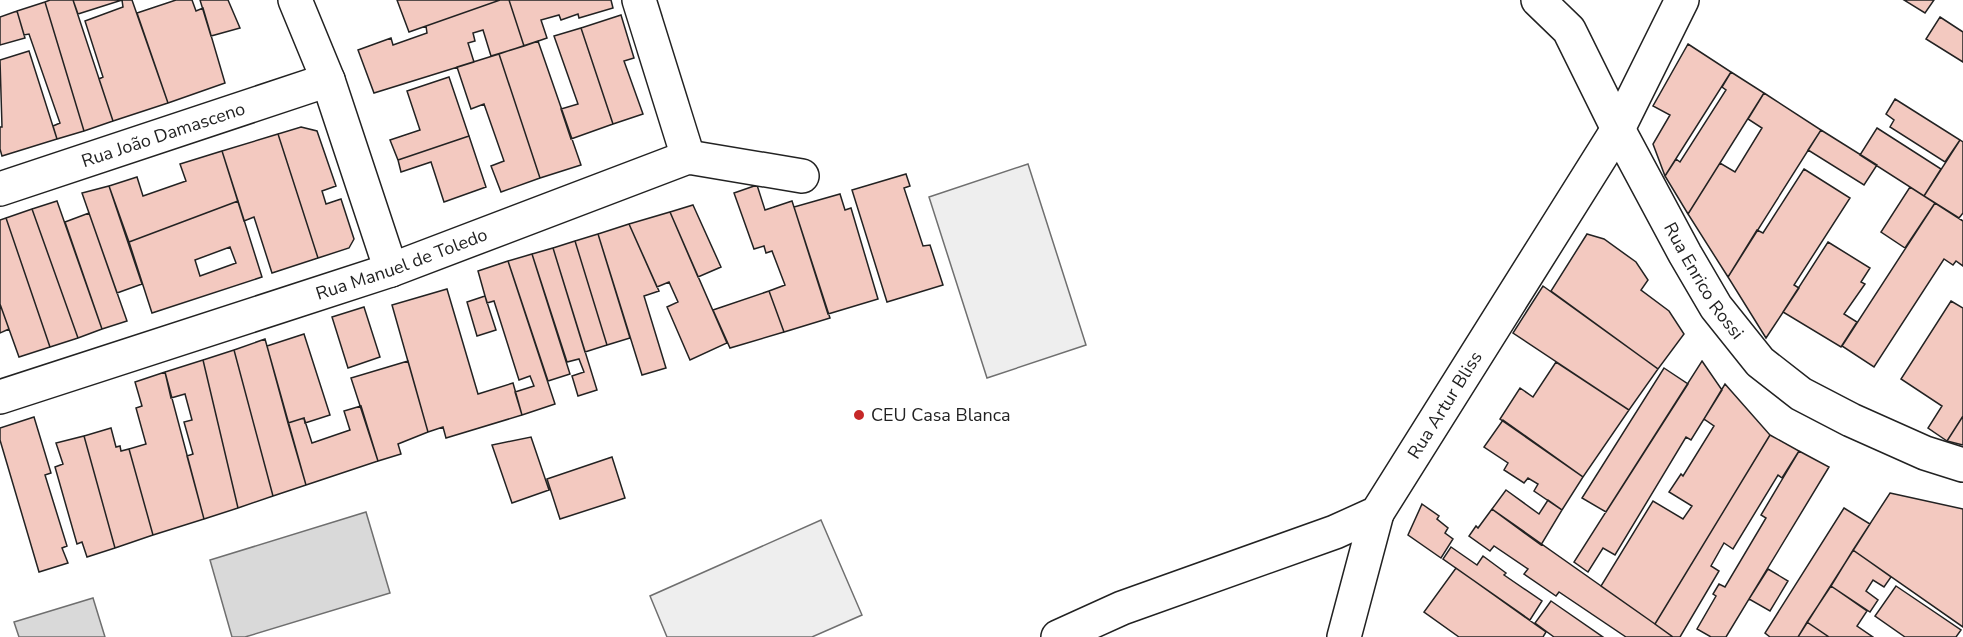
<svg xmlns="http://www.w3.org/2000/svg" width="1963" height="637" font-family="'Nunito Sans',sans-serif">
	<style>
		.green { fill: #eee; stroke: #6f6f6f; stroke-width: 1.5 }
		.water { fill: #d9d9d9; stroke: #6f6f6f; stroke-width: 1.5 }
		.building { fill: #f3c9c0; stroke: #222; stroke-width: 1.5; fill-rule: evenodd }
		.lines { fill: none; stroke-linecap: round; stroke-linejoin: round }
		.minor-casing { stroke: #222; stroke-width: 36 }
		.minor { stroke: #fff; stroke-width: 33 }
		.poi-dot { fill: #c62828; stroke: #fff; stroke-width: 2 }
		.labels { text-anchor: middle; stroke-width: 4.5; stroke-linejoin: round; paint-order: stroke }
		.street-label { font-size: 18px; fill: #222; stroke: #fff }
		.poi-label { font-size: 18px; fill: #222; stroke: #fff; text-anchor: start }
	</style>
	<rect width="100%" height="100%" fill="#fff"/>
	<path class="green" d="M1028,164L1086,345L987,378L929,197Z
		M821,520L862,615L812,637H667L650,596Z"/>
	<path class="water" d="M366,512L390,593L245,637H232L210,560Z
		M93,598L105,637H19L14,622Z"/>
	<path class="building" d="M50,0H73L113,121L84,131L45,2Z
		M73,0H122L78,14Z
		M122,0H132L168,103L113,121L99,79L103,77L85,21L123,7Z
		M176,0H192L196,11L203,8L225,83L168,103L137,13Z
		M200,0H228L240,28L211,36Z
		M397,0H500L409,32Z
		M500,0H509L524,46L491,56L483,30L473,33L475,41L468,43L474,62L374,93L358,50L391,38L393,45L427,33L426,26Z
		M509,0H611L613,8L579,18L578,14L561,20L559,15L541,20L547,38L524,46Z
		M1904,0H1934L1925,13Z
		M45,2L84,131L57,139L53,126L60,123L29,34L24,35L17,11Z
		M17,11L25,38L0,45V17Z
		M621,15L634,58L624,61L643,114L613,124L581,28Z
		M1940,17L1963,32V62L1926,39Z
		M581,28L613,124L571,139L561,109L578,104L554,36Z
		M538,41L581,165L540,178L499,54Z
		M1688,44L1731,72L1665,176L1653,144L1670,115L1653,106Z
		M29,51L57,139L2,156L0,149V127H2L0,60Z
		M499,54L540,178L501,192L491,166L504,161L484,104L471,109L457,67Z
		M1731,72L1764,93L1688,214L1665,176L1676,159L1680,162L1726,90L1722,87Z
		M449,77L469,136L398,160L390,140L420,130L407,91Z
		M1764,93L1821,130L1728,277L1688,214L1720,163L1735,172L1762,128L1748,119Z
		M1895,99L1960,140L1945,162L1890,127L1894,120L1886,114Z
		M301,127L317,131L336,186L322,191L326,204L341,199L354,239L349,248L318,258L278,134Z
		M1877,128L1941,169L1924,196L1860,155Z
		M1821,130L1877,165L1864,185L1808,150Z
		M278,134L318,258L272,273L254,217L244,221L222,151Z
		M469,136L486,187L444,202L431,162L401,172L398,160Z
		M1960,140L1963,142V213L1959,218L1924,196Z
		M222,151L238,201L129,242L109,186L137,177L143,196L186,181L180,164Z
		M1804,169L1850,198L1794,285L1799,288L1766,338L1728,277L1757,230L1763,233Z
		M906,174L910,186L904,188L923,246L930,245L943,285L887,302L852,190Z
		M757,185L765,210L792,201L830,318L784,332L769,291L785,285L772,251L766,253L764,246L754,249L734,193Z
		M109,186L142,284L117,293L82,193Z
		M1910,187L1935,203L1905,248L1881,232Z
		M840,194L845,210L851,208L878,299L828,314L794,207Z
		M57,201L102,329L78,338L32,209Z
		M238,201L262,277L152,313L129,242ZM230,247L236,263L200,276L195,260Z
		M1935,203L1963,221V266L1956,261L1953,265L1944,259L1874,367L1842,346Z
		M693,205L721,267L698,277L670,212Z
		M32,209L78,338L50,347L6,218Z
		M670,212L727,343L690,360L667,307L678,302L669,282L657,287L629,224Z
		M89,213L127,321L102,329L65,222Z
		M6,218L50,347L19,357L0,304V220Z
		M629,224L659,291L644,296L666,368L642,375L598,234Z
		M598,234L630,338L607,345L575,241Z
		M1587,234L1604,239L1636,262L1648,280L1641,290L1669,311L1684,334L1658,369L1551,291Z
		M575,241L607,345L585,352L553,248Z
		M1828,242L1870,268L1861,282L1865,284L1844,314L1857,322L1841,347L1783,312Z
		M553,248L597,390L578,396L572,376L584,372L579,359L567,362L532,254Z
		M532,254L570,374L548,381L508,261Z
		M508,261L555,404L522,415L515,392L534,386L530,376L519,380L494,301L487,303L478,271Z
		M1543,286L1658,369L1629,410L1513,333Z
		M447,289L478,394L513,383L522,415L446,438L443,427L428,432L392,305Z
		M769,291L784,332L730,348L713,310Z
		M485,296L496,330L477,336L467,302Z
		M1951,301L1963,308V416L1947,441L1928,428L1942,406L1901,379Z
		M0,304L9,329L0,333Z
		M364,307L380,357L348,368L332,317Z
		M304,334L330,415L305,423L304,418L288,423L267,346Z
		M265,339L306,485L273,496L234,350Z
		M234,350L273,496L238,508L203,360Z
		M203,360L238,508L204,519L187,456L193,454L184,422L192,420L185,394L171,398L165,372Z
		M408,361L428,432L398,444L401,454L378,461L351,378Z
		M1702,361L1722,390L1691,440L1686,437L1615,555L1603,548L1588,572L1574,562Z
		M1556,362L1629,410L1583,477L1500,419L1520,388L1533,397Z
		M1664,368L1688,384L1606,512L1582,498Z
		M165,372L204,519L153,535L129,449L146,444L136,408L142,406L135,382Z
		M1725,384L1770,435L1655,624L1601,586L1653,501L1683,519L1692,506L1669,492L1681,474L1683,476L1714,426L1704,419Z
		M361,406L378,461L306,485L288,423L304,418L312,443L350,430L344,411Z
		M1963,416V445L1947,441Z
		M34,417L51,473L45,475L67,546L62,548L68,563L39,572L0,440V428Z
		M1503,420L1583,477L1562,510L1534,491L1538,484L1528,478L1524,483L1504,470L1508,463L1484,447Z
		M111,428L116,447L120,446L121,451L129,449L153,535L115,548L84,436Z
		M1770,435L1799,451L1782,478L1778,475L1733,549L1724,543L1711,566L1719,571L1680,637H1673L1655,624Z
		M84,436L115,548L87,557L82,542L77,544L55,467L63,464L56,443Z
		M531,437L549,490L512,503L492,445Z
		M1799,451L1829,467L1726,637H1711L1697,629L1716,596L1713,594L1719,584L1725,587L1766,518L1761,515Z
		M612,457L625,498L560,519L547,479Z
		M1506,490L1539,514L1548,500L1562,510L1541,545L1492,509Z
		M1890,493L1963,509V627L1853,550Z
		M1422,504L1439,516L1437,519L1448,528L1445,533L1453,539L1441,558L1408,535Z
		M1844,508L1870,524L1798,637H1770L1765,633Z
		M1492,509L1655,624L1673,637H1626L1559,592L1556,596L1524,574L1528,569L1494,546L1490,551L1469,536L1476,526L1478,528Z
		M1451,547L1477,565L1483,556L1506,573L1504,575L1542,601L1530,620L1443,559Z
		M1853,550L1891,577L1884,587L1873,580L1866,591L1878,600L1870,612L1831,586Z
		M1456,568L1546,632L1543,637H1459L1424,612Z
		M1768,569L1788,581L1770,611L1749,599Z
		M1831,586L1867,611L1857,626L1873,637H1829L1807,622Z
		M1896,586L1961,630L1956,637H1905L1875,616Z
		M1551,601L1603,637H1554L1535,623Z
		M1807,622L1829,637H1798Z"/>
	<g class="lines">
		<defs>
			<g id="minor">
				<path d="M295,0L328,80L391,270"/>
				<path d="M639,0L688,157"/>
				<path id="s1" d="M1538,0L1569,30L1618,129L1685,254L1716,307L1760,362L1801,394L1851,420L1925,453L1963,465"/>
				<path id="s2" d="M0,189L328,80"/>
				<path id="s3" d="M0,397L391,270L688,157L802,176"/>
				<path id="s4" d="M1058,637L1122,608L1335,532L1377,513L1618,129L1682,0"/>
				<path d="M1344,637L1377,513"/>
			</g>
		</defs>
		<use href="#minor" class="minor-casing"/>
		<use href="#minor" class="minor"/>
	</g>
	<circle class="poi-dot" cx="859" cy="415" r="6"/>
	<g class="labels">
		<g class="street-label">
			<text dy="6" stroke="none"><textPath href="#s2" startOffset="172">Rua João Damasceno</textPath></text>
			<text dy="6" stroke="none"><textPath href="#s3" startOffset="423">Rua Manuel de Toledo</textPath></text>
			<text dy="6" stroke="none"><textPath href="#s1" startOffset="328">Rua Enrico Rossi</textPath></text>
			<text dy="6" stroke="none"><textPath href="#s4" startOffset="470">Rua Artur Bliss</textPath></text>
		</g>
		<g class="poi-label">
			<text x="871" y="421">CEU Casa Blanca</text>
		</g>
	</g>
</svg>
